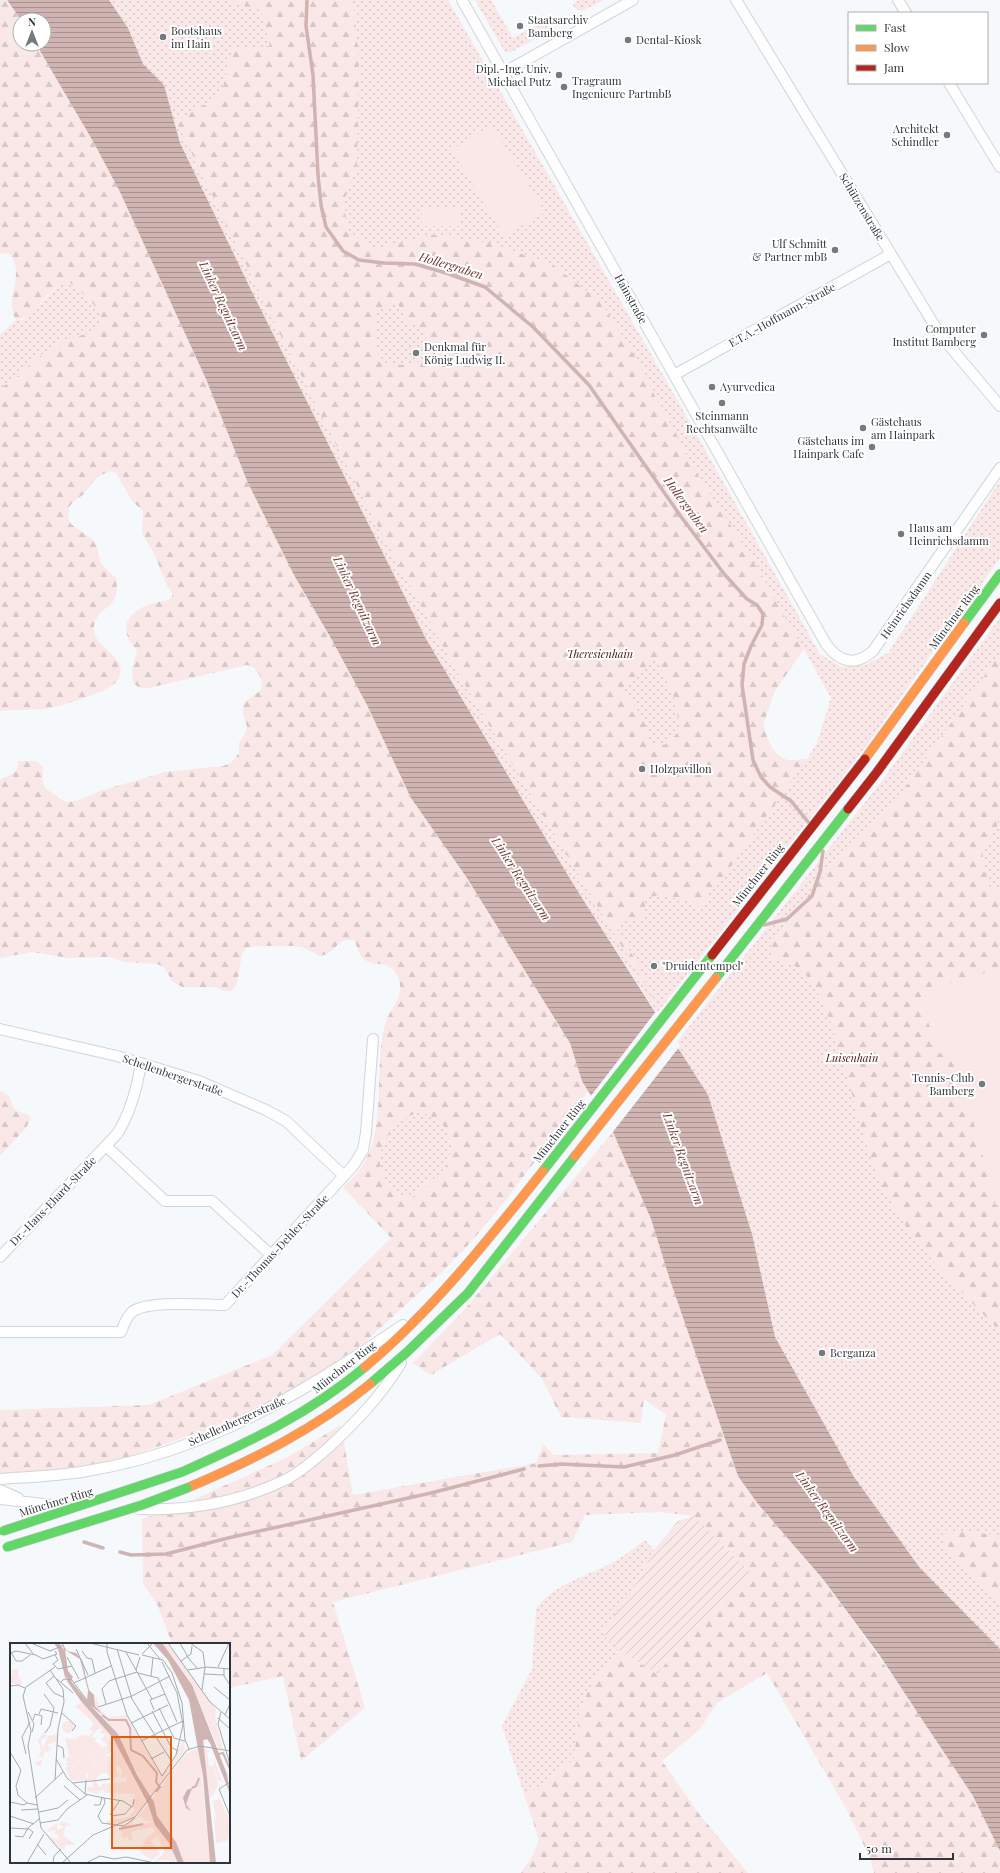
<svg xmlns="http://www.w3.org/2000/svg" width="1000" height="1873" font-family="'Playfair Display',serif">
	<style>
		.grass { fill: url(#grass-dots); fill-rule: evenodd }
		.forest { fill: url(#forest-firs); fill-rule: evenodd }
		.garden { fill: url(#garden-furrows) }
		.pitch { fill: #f9e8e7 }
		.water { fill: url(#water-rules) }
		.pier { fill: #f5f9fc }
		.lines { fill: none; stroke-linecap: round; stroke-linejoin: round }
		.stream { stroke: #cfb4b1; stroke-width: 3.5 }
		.street-casing { stroke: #d0d5d9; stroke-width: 12 }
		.fast-casing { stroke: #bdc6cc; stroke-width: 10 }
		.slow-casing { stroke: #bdc6cc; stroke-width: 10 }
		.jam-casing { stroke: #bdc6cc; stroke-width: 10 }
		.street { stroke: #fefeff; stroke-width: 10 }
		.fast { stroke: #63d668; stroke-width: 9 }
		.slow { stroke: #ff974d; stroke-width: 9 }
		.jam { stroke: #b3261e; stroke-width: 9 }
		.fast-bridge-casing { stroke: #bdc6cc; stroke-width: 10; stroke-linecap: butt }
		.fast-bridge { stroke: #63d668; stroke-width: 9 }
		.poi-dot { fill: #747a7e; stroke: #fff; stroke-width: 1.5 }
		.labels { text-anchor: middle; stroke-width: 4; stroke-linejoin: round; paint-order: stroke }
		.poi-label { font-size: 11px; fill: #2e353a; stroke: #fff; text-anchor: start }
		.street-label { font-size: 11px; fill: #2e353a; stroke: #fff }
		.park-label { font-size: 11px; font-style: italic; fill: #4b1813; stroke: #fff }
		.water-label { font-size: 12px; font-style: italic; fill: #6f3932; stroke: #fff }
		.inset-river { fill: none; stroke: #cfb4b1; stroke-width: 2 }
		.inset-road { fill: none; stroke: #a5abae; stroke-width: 1 }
		.view { fill: #e8590c; fill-opacity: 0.15; stroke: #e8590c; stroke-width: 2 }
		.inset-edge { fill: none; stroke: #2e353a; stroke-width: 2 }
	</style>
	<defs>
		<pattern id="grass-dots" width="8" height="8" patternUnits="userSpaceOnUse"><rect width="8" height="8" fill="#f9e8e7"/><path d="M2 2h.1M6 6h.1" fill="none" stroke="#d6c8c7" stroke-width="1.8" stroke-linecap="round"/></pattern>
		<pattern id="forest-firs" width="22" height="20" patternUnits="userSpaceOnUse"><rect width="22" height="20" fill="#f9e8e7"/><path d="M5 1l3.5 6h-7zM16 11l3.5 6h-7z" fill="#d6c8c7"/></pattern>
		<pattern id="garden-furrows" width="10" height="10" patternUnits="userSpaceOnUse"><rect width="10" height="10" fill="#f9e8e7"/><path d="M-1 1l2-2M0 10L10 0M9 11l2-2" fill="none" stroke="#d6c8c7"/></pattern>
		<pattern id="water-rules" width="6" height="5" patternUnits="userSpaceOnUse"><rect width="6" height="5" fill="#cfb4b1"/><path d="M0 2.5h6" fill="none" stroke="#a89391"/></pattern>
	</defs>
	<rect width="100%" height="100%" fill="#f5f9fc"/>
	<path class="grass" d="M109,0H448L667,382L820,654L842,667L865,665L888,653L1000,481V558L858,757L657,1013L575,887L426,639L254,296L180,143L164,85L143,64L128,28ZM804,649L831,698L817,743L807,759C801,759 794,761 788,760C772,757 767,737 763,725L774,692Z
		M475,0H491L513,38L554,15L555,24L551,30L511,52H505Z
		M579,0H604L582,11L576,9L572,4Z
		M65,283C74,283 83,294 89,300C95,305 106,318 101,326C94,337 73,336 62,342C52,347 42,354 34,361C23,370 14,383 0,387V335L16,320H22L40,304L59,285Z
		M1000,617V1649L920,1568L854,1477L775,1337L752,1234L676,1043L884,778Z
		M420,1112C443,1117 458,1139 448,1163C444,1172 435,1178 427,1184C424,1187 421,1192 416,1195C404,1202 391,1190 385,1179C369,1152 393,1119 420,1112Z
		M645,1540L654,1550L606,1638L619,1649C612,1663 599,1672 591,1686C578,1707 577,1734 574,1759L525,1797L502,1726L532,1669L536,1609C552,1585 587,1576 612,1563C623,1557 634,1548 645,1540Z"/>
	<path class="forest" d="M0,0H6L21,20L20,44H36L94,143L120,192L206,379L248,483L294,575L332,640L367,705L411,798L467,878L570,1043L582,1081L588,1091L502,1205L471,1242L442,1272L365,1342L295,1390L220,1425L125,1458L76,1467L15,1474L0,1475V1410L149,1405L272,1355L391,1238L343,1187C393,1149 372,1081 384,1028C388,1008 405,999 399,980C392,958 376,968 365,960C359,956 357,947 355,941C339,934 336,954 320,956L302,947L293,946H256L246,948L242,953L237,984L232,991H224L215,987H182L172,981L164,967L157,964L123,962L111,957L69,958L32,952L0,958V779C9,776 20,773 18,761H36L43,767V782L45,788L62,800L67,802L79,800L100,791L165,772L223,766L231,763L239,753V743L246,732L247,726L243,716V706L246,701L261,690C263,679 259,668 247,665L149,688C123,690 134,665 137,650C124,638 121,620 138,610C146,604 158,602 168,600L172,597V592L167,586L154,553L142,533L143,511L132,501L116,473L109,471L96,478L84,494L73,502L69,507L68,518L71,524L93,540L97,547L101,564L116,578C122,612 96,604 94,627C93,646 115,650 120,666C122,672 119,680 114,684C104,693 59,707 45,709C30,710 15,709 0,711V387C14,383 23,370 34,361C42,354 51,348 59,343C69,337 100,334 102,322C104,310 79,290 70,283C47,282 39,317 16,320C4,298 25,277 11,255L5,253L0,254ZM420,1112C443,1117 458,1139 448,1163C444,1172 435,1178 428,1184C424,1187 421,1192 416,1195C404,1202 391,1190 385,1179C369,1152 393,1119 420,1112Z
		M223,0H353L359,60L357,165L343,203L349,232L376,249L432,235L492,243L554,266L601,302L637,360L661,408L674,429L690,463L750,555L790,626L804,649L774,692L763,725C767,737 772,757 788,760C794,761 801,759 807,759L730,868L709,893L702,908C684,900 664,892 644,898C649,917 637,923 620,921L616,927L637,963L657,1005L453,665L377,525L279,332L176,121L221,96L232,49L270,46L261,10ZM398,304L407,321L426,332L425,360L403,365L382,362C372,344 374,329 378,309ZM656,657L675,700L680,731L664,745L648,742L645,720L621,689Z
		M1000,654V808L997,826L982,854L989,886L1000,893V969L920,991L937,1054L954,1049L996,1205L1000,1204V1331C959,1290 921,1253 891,1202C860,1149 854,1087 833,1030C826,1010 819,990 805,974C798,965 783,961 772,959L770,942L833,865L891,808Z
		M0,1091C12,1094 10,1102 16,1111L29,1115L31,1119L25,1129L0,1156Z
		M613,1132L651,1219L670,1280L698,1358L758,1504L823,1579L918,1712L973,1796L1000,1851V1873H874L870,1858L847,1810L767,1673L717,1703L699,1730L662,1761L700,1815L748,1873H521L533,1855L539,1840L525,1797L574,1759C577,1734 578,1707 591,1686C599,1672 612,1663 619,1649L657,1674L680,1645L708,1614L725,1605L694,1516L660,1512L585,1515L572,1542L333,1602L365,1708L301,1761L283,1676L229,1688V1644H172L158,1606L143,1583L142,1519L183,1504L286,1458L341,1425L353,1495L536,1463L543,1444L554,1455L658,1453L666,1415L644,1399L641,1423L561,1417L542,1379L500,1334L431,1375L413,1363L465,1309Z
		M942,1530L1000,1535V1607L944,1549Z"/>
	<path class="garden" d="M694,1516L752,1574L725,1605L708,1614L680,1645L657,1674C641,1663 611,1649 603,1632L634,1587L654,1550L678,1521Z"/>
	<path class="pitch" d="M492,125L545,212L504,236L452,150Z
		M422,207H459V226H422Z
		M1000,969V1204L996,1205L954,1050L937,1054L920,991Z"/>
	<path class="water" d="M7,0H109L128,28L143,64L164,85L180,143L254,296L426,639L575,887L708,1095L752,1234L775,1337L854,1477L920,1568L1000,1649V1851L973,1796L880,1656L823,1579L758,1504L738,1476L670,1280L651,1219L613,1132L582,1081L570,1043L467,878L411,798L367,705L332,640L294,575L248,483L206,379L120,192L94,143L36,44H44V20H21Z"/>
	<path class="pier" d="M657,1010L680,1046L612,1133L590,1097Z"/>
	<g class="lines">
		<path class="stream" d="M307,0L306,26L313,75L318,175L321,205L326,227L343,251L359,260L384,263L415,264L446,273L485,287L533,327L589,385L682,518L725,575L747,599L757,605L763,614L762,625L751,646L744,664L742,685L753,760L761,777L770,787L791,801L809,823
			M764,925L787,919L812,896L820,872L823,851
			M539,1466L561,1464L624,1467L675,1455L720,1440
			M84,1542L103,1548
			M120,1552L131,1555L166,1554L228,1538L431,1493L524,1469"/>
		<defs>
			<path id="street" d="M462,0L826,644C839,662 855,667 873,651L1000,468
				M736,0L941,336L1000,406
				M898,0L906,13
				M503,73L633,0
				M949,83L1000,167
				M674,375L891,254
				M0,1029L117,1056L199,1081L266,1110L286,1121L344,1176
				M106,1146L165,1201H212L271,1255
				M0,1257L117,1134C131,1112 137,1089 141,1063
				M0,1332H121C124,1325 126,1317 132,1312C148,1300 203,1305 225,1305L353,1166L363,1150L366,1133L373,1039
				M0,1479C29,1477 59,1476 87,1471C162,1459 237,1428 301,1390C336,1370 370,1347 403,1325
				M0,1490L18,1498
				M0,1499L69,1507
				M139,1509C191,1511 240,1502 287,1479C302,1471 315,1459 328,1448C356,1422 381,1396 401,1363"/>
			<path id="fast" d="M964,623L1000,574
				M716,978L848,809
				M543,1171L712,955
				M370,1384L406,1353L468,1293L575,1156
				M182,1472C249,1442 309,1414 365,1367"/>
			<path id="slow" d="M865,759L964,623
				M575,1156L716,978
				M365,1367C433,1310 488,1240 543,1171
				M187,1488C253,1460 315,1429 370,1384"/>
			<path id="jam" d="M848,809L877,772L1000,603
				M712,955L865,759"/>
		</defs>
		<use href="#street" class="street-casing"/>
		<use href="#fast" class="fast-casing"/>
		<use href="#slow" class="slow-casing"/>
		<use href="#jam" class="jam-casing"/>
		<use href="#street" class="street"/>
		<use href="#fast" class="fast"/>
		<use href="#slow" class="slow"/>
		<use href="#jam" class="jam"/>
		<defs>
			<path id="fast-bridge" d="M3,1531L182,1472
				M7,1547L142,1505L187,1488"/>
		</defs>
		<use href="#fast-bridge" class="fast-bridge-casing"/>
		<use href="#fast-bridge" class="fast-bridge"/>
	</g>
	<g class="poi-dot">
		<circle cx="520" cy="26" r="4"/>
		<circle cx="163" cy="37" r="4"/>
		<circle cx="628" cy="40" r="4"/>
		<circle cx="559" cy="75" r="4"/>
		<circle cx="564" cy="87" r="4"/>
		<circle cx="947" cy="135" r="4"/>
		<circle cx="835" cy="250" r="4"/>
		<circle cx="984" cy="335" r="4"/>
		<circle cx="416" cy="353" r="4"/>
		<circle cx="712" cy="387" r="4"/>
		<circle cx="722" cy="403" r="4"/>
		<circle cx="863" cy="428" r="4"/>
		<circle cx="872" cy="447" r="4"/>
		<circle cx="901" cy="534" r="4"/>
		<circle cx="642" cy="769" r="4"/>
		<circle cx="654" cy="966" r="4"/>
		<circle cx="982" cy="1084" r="4"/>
		<circle cx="822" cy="1353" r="4"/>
	</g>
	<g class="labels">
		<g class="poi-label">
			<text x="528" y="24">Staatsarchiv<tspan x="528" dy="13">Bamberg</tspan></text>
			<text x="171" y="35">Bootshaus<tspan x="171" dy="13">im Hain</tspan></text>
			<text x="636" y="44">Dental-Kiosk</text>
			<text x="551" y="73" text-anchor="end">Dipl.-Ing. Univ.<tspan x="551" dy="13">Michael Putz</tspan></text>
			<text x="572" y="85">Tragraum<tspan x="572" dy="13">Ingenieure PartmbB</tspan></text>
			<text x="939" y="133" text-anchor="end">Architekt<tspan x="939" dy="13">Schindler</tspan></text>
			<text x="827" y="248" text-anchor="end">Ulf Schmitt<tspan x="827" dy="13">&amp; Partner mbB</tspan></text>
			<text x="976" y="333" text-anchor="end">Computer<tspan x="976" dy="13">Institut Bamberg</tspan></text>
			<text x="424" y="351">Denkmal für<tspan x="424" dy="13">König Ludwig II.</tspan></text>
			<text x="720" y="391">Ayurvedica</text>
			<text x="722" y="420" text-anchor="middle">Steinmann<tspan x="722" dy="13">Rechtsanwälte</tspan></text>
			<text x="871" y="426">Gästehaus<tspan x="871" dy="13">am Hainpark</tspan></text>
			<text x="864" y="445" text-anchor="end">Gästehaus im<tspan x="864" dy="13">Hainpark Cafe</tspan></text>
			<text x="909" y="532">Haus am<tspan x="909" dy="13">Heinrichsdamm</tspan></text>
			<text x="650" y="773">Holzpavillon</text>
			<text x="662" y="970">"Druidentempel"</text>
			<text x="974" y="1082" text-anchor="end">Tennis-Club<tspan x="974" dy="13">Bamberg</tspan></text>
			<text x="830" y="1357">Berganza</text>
		</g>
		<g class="street-label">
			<text transform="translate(862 207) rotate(59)" y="4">Schützenstraße</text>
			<text transform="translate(631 299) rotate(61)" y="4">Hainstraße</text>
			<text transform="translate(782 315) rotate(-29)" y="4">E.T.A.-Hoffmann-Straße</text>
			<text transform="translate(906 605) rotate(-55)" y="4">Heinrichsdamm</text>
			<text transform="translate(954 617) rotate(-54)" y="4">Münchner Ring</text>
			<text transform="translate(758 875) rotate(-52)" y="4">Münchner Ring</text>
			<text transform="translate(173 1075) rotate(19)" y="4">Schellenbergerstraße</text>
			<text transform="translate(559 1131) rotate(-52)" y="4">Münchner Ring</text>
			<text transform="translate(53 1201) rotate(-46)" y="4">Dr.-Hans-Ehard-Straße</text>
			<text transform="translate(280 1246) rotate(-47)" y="4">Dr.-Thomas-Dehler-Straße</text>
			<text transform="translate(344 1367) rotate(-38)" y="4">Münchner Ring</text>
			<text transform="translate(237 1421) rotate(-24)" y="4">Schellenbergerstraße</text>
			<text transform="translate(56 1502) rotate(-17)" y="4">Münchner Ring</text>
		</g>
		<g class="park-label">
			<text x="600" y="658">Theresienhain</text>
			<text x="852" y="1062">Luisenhain</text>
		</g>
		<g class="water-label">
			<text transform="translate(451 266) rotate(17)" y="4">Hollergraben</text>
			<text transform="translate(223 306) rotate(65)" y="4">Linker Regnitzarm</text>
			<text transform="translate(686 505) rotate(54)" y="4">Hollergraben</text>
			<text transform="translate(357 601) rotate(65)" y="4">Linker Regnitzarm</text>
			<text transform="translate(521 879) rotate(57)" y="4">Linker Regnitzarm</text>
			<text transform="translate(683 1159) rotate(70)" y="4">Linker Regnitzarm</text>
			<text transform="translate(827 1512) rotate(54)" y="4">Linker Regnitzarm</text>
		</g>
	</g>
	<g transform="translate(10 1643)">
		<rect width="220" height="220" fill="#f5f9fc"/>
		<path d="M152,0L158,1L206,66L205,72L213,106L208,105L182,42ZM86,52L89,65L98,74L116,72L151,133L159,126L172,98H174L175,107L140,154L109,96L80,62L96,76L101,77L96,75L85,63ZM52 84a6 6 0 1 1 12 0a6 6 0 1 1-12 0ZM96,90L101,108L94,109L95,112L101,114L106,111L107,114L100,120H91L89,128L82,130V137H76L79,130L67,116L71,108L75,107L84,118L81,110L86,104L92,109L85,116L84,124L86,122L93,110L92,106L98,102L92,97ZM189,105L200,220H174L166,199L147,173L142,156L175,111ZM63,122L64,129L70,134L65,138L60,136L58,131L62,128L59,124ZM199,124L204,125L208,142L202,154Z" fill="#f9e8e7"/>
		<path d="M3,26H8L9,35L13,39L11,42L0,40ZM72,59L103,95L136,159L123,174L106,181H97L96,178L118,174L125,167L122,164L125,151L95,150L93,146L91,149L89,147L88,151H85L84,147L83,150L77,148V144H83L82,130L89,128L91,120H100L107,114L105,111L102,113V109L95,112L94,109L101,108L99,102L92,106L93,110L84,124L85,118L75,107L71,108L67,117L79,130L76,132V137L66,138L70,134L63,129L65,123L59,124L62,128L58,131L55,125L58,124L56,120H60L55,118L59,113L55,95L65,96L71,92L79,93L83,89L80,86L84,80L65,63ZM88,86H92L90,89L95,92L97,90L99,100L93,105L85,98L86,95L81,94ZM108,122L112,129L110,135L117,134L116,139L91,141L92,144H89L86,138L87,134L94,129L100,133L98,136L109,134L106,125ZM112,74L117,76L126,91L122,94V108L137,112L149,132L147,137L149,139L143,148L138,149L140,154L112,101L117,95L101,75ZM34,90L37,93L31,98L33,106L38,93L47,91V99L38,101V104H41L38,109L34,108L31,123L26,122V119L32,117V114L27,113L30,112L31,107L28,97ZM194,96H197L198,97L194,98L195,105L200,109H197L199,123L204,122V116L212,137L210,139L207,136L205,125L199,124L203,142L201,154L199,155L192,98ZM189,107L199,220H175L176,216L168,198L158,186L167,183L147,150L177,111ZM182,145L176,161L180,168L176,166L173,156L178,146ZM167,154L169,163L161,165L158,156ZM180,192L191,199L197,217L193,215ZM138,161L145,182L159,200L168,220L154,217L144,219L155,209L147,193L141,198L150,211L142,217L130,209L137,194L145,189L143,184L121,189L123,195L119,198L118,193L113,195L110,184L122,178L123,183L140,180L141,178H135L131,173L126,175ZM204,174L209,184V194L220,191L217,198L206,200ZM51,178L60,181L56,183L53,192L66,202H56L53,207L36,191L47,197L49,193L45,190L46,187L38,189L37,187L47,180V187L54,184L49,182Z" fill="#f9e8e7" fill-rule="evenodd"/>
		<path d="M180,132L187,134L183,145L179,144Z" fill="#f9e8e7"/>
		<path d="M166,150L170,168L164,169L156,153ZM210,156L220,178V191L209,194L203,158Z" fill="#f9e8e7"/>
		<path d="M44,0H49L54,7L52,0L57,8L66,10L72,17L79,47L84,52L85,63L93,72L80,62L108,91L127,132L144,159L147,173L166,199L174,220H168L159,200L145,182L138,161L103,95L71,58L57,38L58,33L57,36L55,34L48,6ZM55,7L70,16L78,47L77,58L61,38L63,34L58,28ZM143,0H152L155,4L182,42L217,131L220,151L200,100L197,96L193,97L206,220H200L193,133L179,57L158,17ZM182,145L176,161L181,168L176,165L173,155L177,147Z" fill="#cfb4b1" fill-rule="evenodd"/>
		<path class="inset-river" d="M92,72L99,77H116L120,85L121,107L133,113L147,130L146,139L150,144L146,149M209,111L213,110L220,126M182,145L186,143L189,135M109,186L133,181"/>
		<path class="inset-road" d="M15,0L24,12M21,0L40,8L54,2M80,0L129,12M97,0V9L117,72L152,133L166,112L173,82L167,50L152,19M137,0L150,16M158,0L200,59L220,76M170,0L179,16L187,25M180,0L193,9L195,24M66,6L78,32M107,6L122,56L162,119M72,8L77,15L82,16L85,30M1,9L6,18H12L20,12M116,9L142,56M0,10L6,8L26,12L33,16L47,11L45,8M132,11L143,0M132,12L153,17L162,30L172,60L175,97L179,106M57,14L69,36M171,18L181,11L182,3M43,21L48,26L62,23M43,21L48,17L45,12M45,24L16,44L13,53L21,88L18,103L31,185L61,220M208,24L219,0M214,25V33L220,42M40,27L53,46L54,59L48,86L45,137M126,27L130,14M178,27L197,24L220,26M128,30L148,35L167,79M194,31L214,32M44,33L36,40L44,50L53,54M141,33L143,15M47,36L63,50M51,39L54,36L62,37L64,40M0,43L8,42L15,45M204,44L220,57M192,47L195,24M34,51L44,65L40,83L35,90M77,57L64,40L101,23M96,61L92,46L99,38L127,29M88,64L122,53L160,33M149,65L164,95L175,98M144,67L140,57L155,51M142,68L161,104L168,108M18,69L24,81L22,89M211,69L208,81L220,121M52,70L66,83L62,88M29,71L31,66L48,70M215,72L220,61M208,75L220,86M23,77L25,71L32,73L31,82M121,80L158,62M131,98L173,78M47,102L53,105L54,115M0,109L11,127L6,143L8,152L17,160L27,162M16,111L12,94L20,79M46,116L57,135L75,151L94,155M141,116L154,109M220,139L209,146L220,173M63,140L100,136M54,143L70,157M75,151L76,137M25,155L53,129M94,155L95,160L88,173L92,180L114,183L125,175M94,155L113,158L122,164M0,159L14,162L17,160M84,162H90L92,154M11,167L28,166M29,169L48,165L58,157M100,172L110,157M0,173L24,181M101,173L115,171L123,162L124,156M30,180L48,177L57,166L77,152M0,185L19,186L23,189L19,196M18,185L29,176M5,193L13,194L18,185M27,201L36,212M17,220L34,191M43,220L44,213L51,206M52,220L83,192L125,174L177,107L190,103L220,108M76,220L90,213L104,216L116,214L145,220"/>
		<path class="view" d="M102,94H161V205H102Z"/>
		<rect width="220" height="220" class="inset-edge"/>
	</g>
	<rect x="848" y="12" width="140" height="72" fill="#ffffff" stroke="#abaeb0"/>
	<rect x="856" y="25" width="20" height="6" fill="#63d668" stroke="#abaeb0"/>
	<text x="884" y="32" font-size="12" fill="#2e353a">Fast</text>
	<rect x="856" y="45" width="20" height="6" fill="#ff974d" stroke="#abaeb0"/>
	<text x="884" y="52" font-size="12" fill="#2e353a">Slow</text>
	<rect x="856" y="65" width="20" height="6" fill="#b3261e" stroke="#abaeb0"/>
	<text x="884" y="72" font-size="12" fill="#2e353a">Jam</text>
	<g transform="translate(32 32)"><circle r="19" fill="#ffffff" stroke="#abaeb0"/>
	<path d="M0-3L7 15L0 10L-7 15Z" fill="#747a7e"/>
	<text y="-6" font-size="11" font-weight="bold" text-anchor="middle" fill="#2e353a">N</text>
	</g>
	<path d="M860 1853v6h93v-6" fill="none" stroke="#2e353a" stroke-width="2"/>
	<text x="866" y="1853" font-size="12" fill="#2e353a" stroke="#ffffff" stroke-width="3" paint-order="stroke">50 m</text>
</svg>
